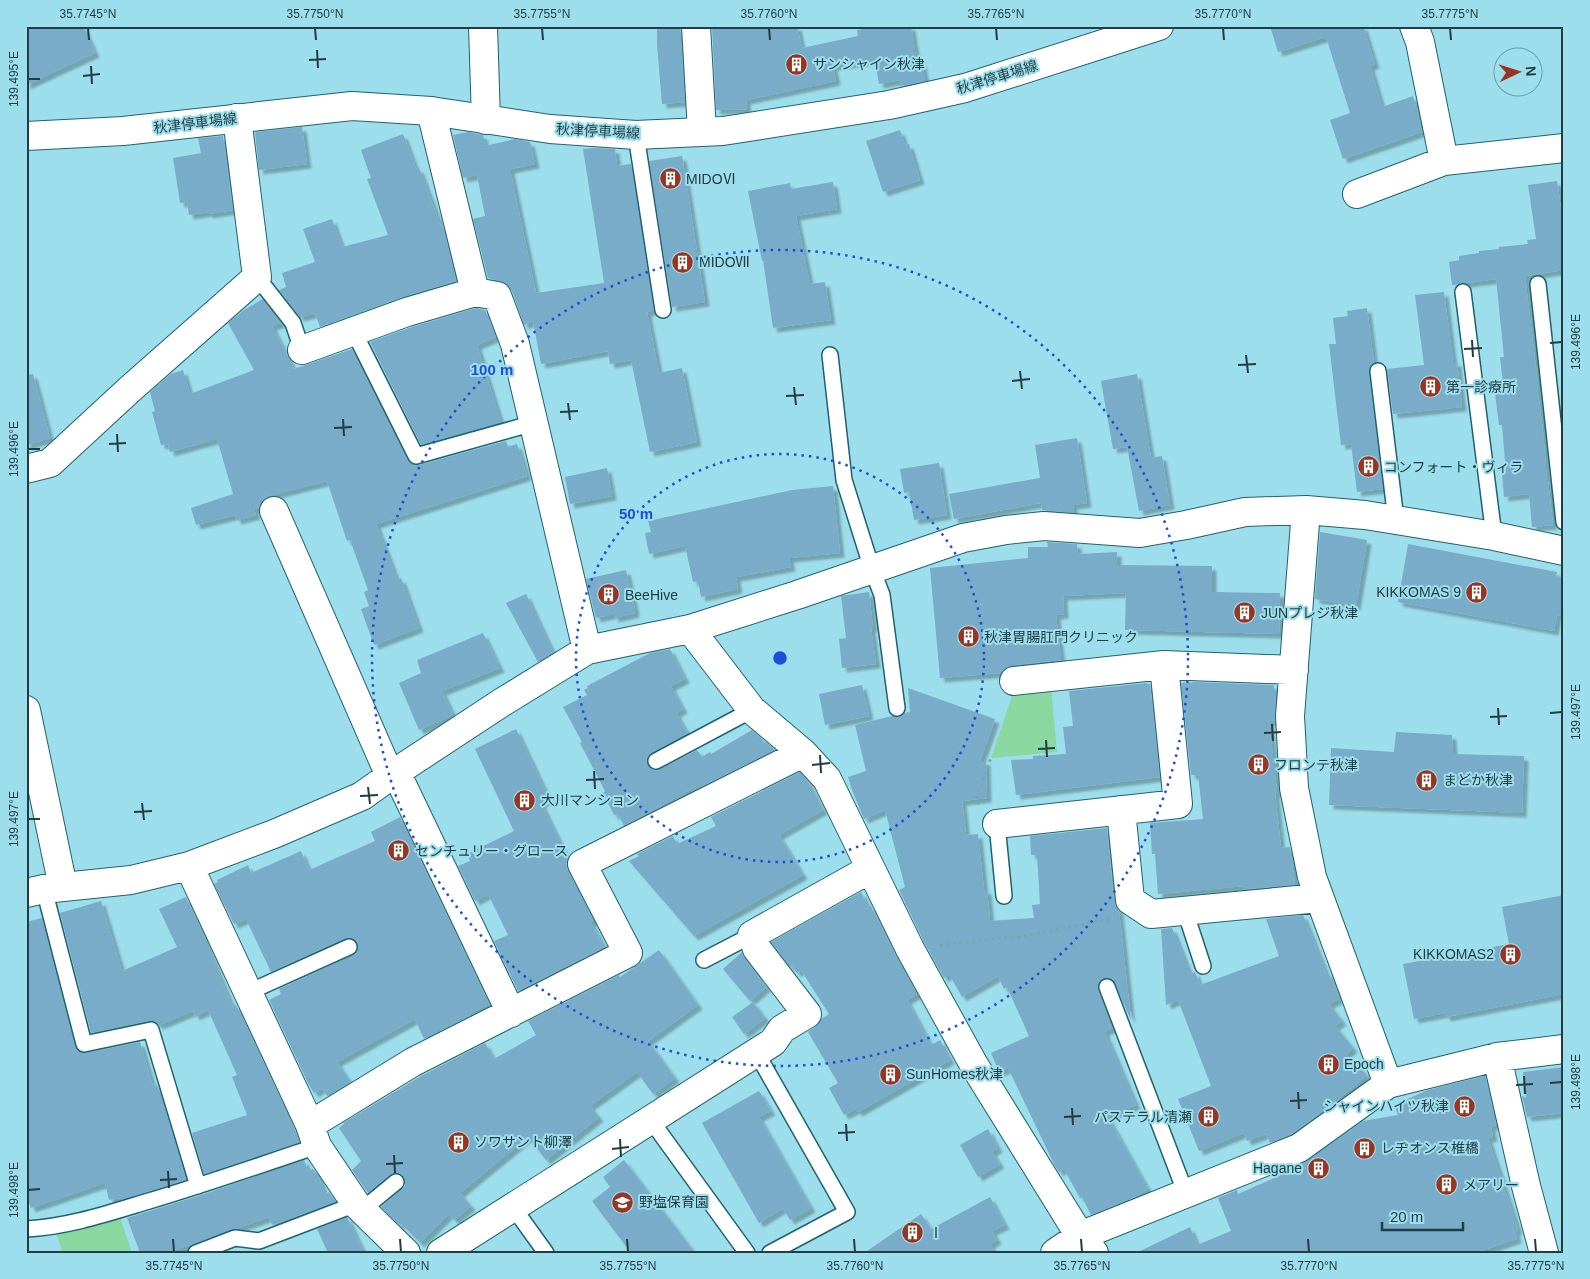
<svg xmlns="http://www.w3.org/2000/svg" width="1590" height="1279" font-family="Arial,'Noto Sans JP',sans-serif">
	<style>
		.green { fill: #8ad7a0 }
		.building { fill: #78acc8; filter: url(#shadow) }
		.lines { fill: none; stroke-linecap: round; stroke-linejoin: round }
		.service-casing { stroke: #1f636f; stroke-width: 18 }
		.minor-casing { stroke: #1f636f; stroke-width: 30 }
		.secondary-casing { stroke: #1f636f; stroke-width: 30 }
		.path { stroke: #74a9b4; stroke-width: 3; stroke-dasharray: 2.5 4; stroke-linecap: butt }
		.service { stroke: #fff; stroke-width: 15 }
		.minor { stroke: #fff; stroke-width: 28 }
		.secondary { stroke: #fff; stroke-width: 28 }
		.ticks { fill: none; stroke: #213c42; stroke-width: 2 }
		.ring { fill: none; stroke: #1d4ed8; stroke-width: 2.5; stroke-dasharray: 2.5 5 }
		.labels { text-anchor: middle; stroke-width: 4; stroke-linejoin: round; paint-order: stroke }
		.poi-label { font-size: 14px; fill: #213c42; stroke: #9ddeec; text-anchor: start }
		.street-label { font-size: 14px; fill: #213c42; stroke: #9ddeec }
		.centre { fill: #1d4ed8; stroke: #9ddeec; stroke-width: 2.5 }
		.ring-label { font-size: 15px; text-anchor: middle; font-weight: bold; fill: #1d4ed8; stroke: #9ddeec; stroke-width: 4; stroke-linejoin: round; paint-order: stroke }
		.neatline { fill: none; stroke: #213c42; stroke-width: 2 }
		.ticks-label { font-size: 12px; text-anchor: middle; fill: #213c42 }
	</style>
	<defs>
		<filter id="shadow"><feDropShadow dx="4.5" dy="4.5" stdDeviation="1" flood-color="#0004"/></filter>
	</defs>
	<rect width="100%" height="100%" fill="#9ddeec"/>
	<path class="green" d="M1051,687L1057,752L991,758L1014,690Z
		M118,1211L132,1253H63L54,1227Z"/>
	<path class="building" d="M26,26H83L95,53L26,85Z
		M657,26H680L685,102L662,104L657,45Z
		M712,26H797L802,48L858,36L857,30L882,26H911L917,63L922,62L925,81L900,86V80L879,84L875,60L833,66L836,81L746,100L747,109L716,110Z
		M1270,26H1363L1375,64L1370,66L1382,107L1413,96L1422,132L1343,159L1330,120L1350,113L1326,37L1278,52Z
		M302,127L307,164L259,170L255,132Z
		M900,130L905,145L909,144L920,180L883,192L866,141Z
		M468,132L483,135L485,146L515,139L530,142L535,164L510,169L536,293L604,283L583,149L595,148L615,149L617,166L631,164L654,310L647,312L659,373L682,368L697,442L650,452L631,360L610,364L608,351L541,364L533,321L524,325L512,291L507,284L500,281L488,278L473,219L485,216L477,175L463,178L453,135Z
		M403,134L416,169L419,168L441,227L443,226L456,281L402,297L320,327L315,313L300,317L279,290L286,287L282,273L315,262L303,229L332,219L342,247L388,235L367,179L371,178L361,150Z
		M223,136L233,210L208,214V212L189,215L187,202L180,203L173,158L201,153L198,138Z
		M682,156L705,302L672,307L649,161Z
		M1557,181L1564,229V270L1525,276L1538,385H1537L1543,432L1547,481H1548L1553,525L1532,527L1529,494L1504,497L1502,474L1506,473L1502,425H1499L1495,394L1504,392L1500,357H1504L1496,279L1452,285L1449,262L1459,260V256L1479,253V251L1499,249V247L1528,244L1527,240L1536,239L1528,185Z
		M833,182L837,209L796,216L810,284L825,282L831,320L773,328L763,260L762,261L748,191L790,183L791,189Z
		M1444,292L1453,362H1457L1462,407L1393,414L1387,369L1424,365L1415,295Z
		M263,299L281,323L272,326L294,369L352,349L408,460L411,464L419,465L506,441L508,447L517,444L527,476L376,524L397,580L401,578L419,628L374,645L361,609L369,606L364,592L368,590L350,540L347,541L327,481L268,496L260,501L259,508L254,509L256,515L237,520L235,515L196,525L191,508L233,494L217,439L170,452L168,444L161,445L152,412L155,411L150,392L171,374L183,370L190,394L254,370L228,323L244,310Z
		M476,308L485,310L496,337L477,345L501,423L421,445L370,342L412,327Z
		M1367,308L1374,363L1370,367L1369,372L1383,489L1357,492L1351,444L1341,445L1329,344H1336L1333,318L1348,316L1347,311Z
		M33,374L50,438L26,445V375Z
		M1137,374L1151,458L1162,456L1170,505L1139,511L1127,447L1113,449L1101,381Z
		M1077,438L1087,503L1073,505L1074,513L1042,510L1041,503L954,519L949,494L1040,478L1035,445Z
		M939,463L947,515L914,520L909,492L904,493L900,469Z
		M607,468L612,496L570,504L565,477Z
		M833,486L840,553L789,558L791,567L736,577L738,589L701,597L698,581L693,582L685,546L649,554L645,533L651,532L648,521L792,490Z
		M1320,532L1367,540L1356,606L1315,599Z
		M1047,542L1077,544L1078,554L1117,552V565L1212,566V592L1280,593L1279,634L1125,630L1126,593L1063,596L1064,614L1056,615L1061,660L1012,665L1005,668L1001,673L940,678L930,568L1028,558V547H1048Z
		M1408,544L1557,572L1556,576L1564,577V616L1557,615L1554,631L1398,602Z
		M626,570L635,610H634L635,613L614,618V614L596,618L586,579Z
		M869,592L873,628H871L876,664L842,668L839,639L846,638L841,596Z
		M526,594L553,653L538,662L506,603Z
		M483,633L500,668L442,691L453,715L419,730L399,683L421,673L417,660Z
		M670,649L685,679L671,686L683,709L676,713L688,734L648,756L647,761L651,769L655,770L660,769L697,750L702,757L710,752L711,754L752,730L761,738L764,743L766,742L775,750L696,789L695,787L624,826L618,814L614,815L603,793L605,791L580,743L582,742L563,707L587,695L584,690L588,688L587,686L650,653Z
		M1196,682L1274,685V689L1276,690L1275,722H1269L1277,792L1275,793L1281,848L1290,847L1295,885L1245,889L1244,886L1158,894L1155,854H1152L1150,823L1203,819L1198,775H1191L1181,683Z
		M1147,683V684H1150L1160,777L1016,795L1011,760L1033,759V756L1066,754L1063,727L1073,726L1069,691Z
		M862,685L869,716L825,725L819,694Z
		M908,688L995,719L980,761H986L987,798L962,801L966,835L978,834L984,890H987L990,921L1034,918L1032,905L1040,904L1037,855H1031L1030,836L1107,828L1114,902L1119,911L1131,1020L1113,980L1108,978H1103L1099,982L1098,990L1113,1028L1105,1031L1106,1033H1105L1136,1105L1108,1117L1148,1189L1133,1198L1091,1215L1082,1197L1080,1198L1064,1169L1059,1172L1054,1164L1008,1068L999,1072L991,1053L1029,1036L1007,987L1004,989L998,976L962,997L949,974L944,978L924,942L899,890L905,887L885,810L864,819L852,790L848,777L866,771L855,725L892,716L899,717L904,713L910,712Z
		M516,729L549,799L541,803L568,859L566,864L568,871L594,920L591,922L604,947L518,991L494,941L508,935L488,894L475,901L458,866L470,861L467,854L514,831L475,749Z
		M1396,732L1452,735L1453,754L1524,756L1522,813L1329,805L1331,748L1394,752Z
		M800,772L806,779L823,810L779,835L803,875L694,936L629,861L639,856L637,854L673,836L677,844L716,826L711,817Z
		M400,817L489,1004L469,1014L470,1016L424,1039L415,1019L337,1062L350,1082L327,1096L322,1088L314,1093L308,1083L269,1000L281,994L279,989L353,955L358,948L357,943L350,938H345L271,972L246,919L234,924L214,884L218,882L217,880L248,865L251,873L301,851L309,870L375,841L371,832Z
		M861,892L869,907L871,906L896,956L917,994L907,1000L931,1045L940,1040L950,1060L858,1112L856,1109L844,1115L829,1088L838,1083L808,1032L815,1027L821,1019L829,1014L801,970L797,973L792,965L790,967L771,942Z
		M1564,895V994L1446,1017L1445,1013L1414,1019L1403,964L1509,944L1502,907Z
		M186,897L205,938H204L232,1006L235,1004L241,1014L281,1100L298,1143L204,1174L192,1133L247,1115L232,1077L237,1075L208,1010L195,1016L193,1011L159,1025L154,1021H149L91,1033L60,913L101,901L122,971L177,947L159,909Z
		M1303,915L1326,973L1328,972L1339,999L1329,1004L1342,1021L1335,1026L1353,1048L1346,1054L1367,1075L1323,1112L1291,1134L1270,1143L1266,1134L1247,1141L1244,1133L1199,1151L1178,1099L1211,1086L1178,1000L1166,1005L1161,929L1172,928L1190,974L1195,972L1200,985L1279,956L1266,919Z
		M42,918L75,1047L81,1053H85L140,1042L153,1087L157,1085L161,1094L186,1180L120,1200L119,1198L109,1200L105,1183L31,1208L26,1194V922Z
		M659,950L698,1005L648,1041L675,1078L653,1094L637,1072L590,1106L599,1117L546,1160L528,1137L460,1193L471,1206L454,1220L449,1214L420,1243L402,1224L400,1225L381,1207L405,1186V1181L403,1176L399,1173L390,1174L368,1193L352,1170L361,1161L339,1128L344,1124L343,1123L421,1076L485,1043L494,1059L536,1035L528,1021L619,975L620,977Z
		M742,952L745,959L766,987L750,1001L723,969Z
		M753,1002L765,1018L744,1034L732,1017Z
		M1564,1067V1113L1527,1117L1522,1096L1526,1098L1523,1072Z
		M1484,1076L1486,1077L1496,1125L1491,1126L1493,1137L1488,1138L1518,1230L1515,1231L1517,1239L1475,1253H1136L1190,1227L1197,1245L1231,1231L1218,1198L1237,1190L1238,1194L1283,1174L1282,1172L1305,1162L1363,1121L1398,1115L1394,1105L1428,1090Z
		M759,1091L771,1111L759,1117L811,1208L790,1220L783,1208L759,1223L702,1123Z
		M988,1129L998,1148L992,1152L1000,1164L978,1177L960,1145Z
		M304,1160L308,1171L313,1169L318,1175L325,1195L329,1192L336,1202L272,1225L269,1217L167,1253H140L127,1218L201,1195Z
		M624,1160L695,1253H631L592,1201L610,1187L603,1177Z
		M990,1197L1005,1225L992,1231L997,1240L990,1244L995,1253H864L921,1214L931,1229Z
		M347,1217L364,1253H328L317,1229Z"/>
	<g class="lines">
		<defs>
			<path id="service" d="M636,135L663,310
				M257,277L293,323L302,350
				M1538,284L1564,522
				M1463,292L1494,536
				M354,332L416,456L534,423
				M830,355L844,480L872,569L882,595L897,708
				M1378,371L1396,520
				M656,761L752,710
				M997,824L1004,896
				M44,889L84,1044L151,1030L198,1186
				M1185,911L1203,966
				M704,960L752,935
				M1107,987L1186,1194
				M249,992L349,947
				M756,1052L847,1212L770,1253
				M650,1119L747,1253
				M513,1207L546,1253
				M362,1210L396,1182
				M26,1229C68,1227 109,1213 149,1201C206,1184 261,1165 317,1146
				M196,1253L235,1238L259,1241L356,1204"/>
			<path id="minor" d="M483,26L486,120
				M696,26L702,131
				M1414,26L1420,42L1444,161L1564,148
				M431,111L475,292
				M1357,194L1444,161
				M302,350L407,312L475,292L497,296L515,344L587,650
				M26,469L50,463L129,390L257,277L237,118
				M1306,510L1290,716L1294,788L1312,877L1388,1084
				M274,511L390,776
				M690,629L752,710L803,753L827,779L910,949L974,1065L1080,1236L1094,1253
				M1014,681L1164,665L1294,670
				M26,710L63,887
				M396,772L511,1013
				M1121,810L1130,900L1151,914L1319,898
				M997,824L1178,804L1164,665
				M189,866L310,1125L317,1146L356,1204L406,1253
				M26,893L44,889L131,880L189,866L274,834L362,796L390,776L501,703L587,650L690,629L797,595L963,538L1006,530L1044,526L1140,533L1186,525L1245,512L1306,510L1365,515L1396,520L1494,536L1564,551
				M1497,1057L1526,1186L1544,1253
				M310,1125L413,1062L628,953L582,864L803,753
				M441,1253L773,1042L782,1029L807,1014L757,949L752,935L870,869
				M1055,1253L1080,1236L1299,1148L1388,1084L1497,1057L1564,1049"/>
			<path id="secondary" d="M26,136L123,131L352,106L431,111L550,129L636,135L723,131L889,105L965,88L1159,26"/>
		</defs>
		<use href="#service" class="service-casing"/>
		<use href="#minor" class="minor-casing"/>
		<use href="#secondary" class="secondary-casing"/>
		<path class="path" d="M979,804L976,799L991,758
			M940,945L1024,936L1111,919"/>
		<use href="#service" class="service"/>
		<use href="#minor" class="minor"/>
		<use href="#secondary" class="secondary"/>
	</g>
	<path class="ticks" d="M88,28L89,40M315,28L316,40M542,28L543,40M769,28L770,40M996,28L997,40M1223,28L1224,40M1450,28L1451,40M317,50L318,68M309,60L326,59M91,66L92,84M83,76L100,74M28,79H40M1472,340L1473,357M1550,343L1562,342M1464,349L1482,348M1246,355L1248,373M1238,365L1256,364M1020,371L1022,389M1012,381L1030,379M794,387L796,405M786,396L804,395M568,403L570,420M560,412L578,411M343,419L344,436M334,428L352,427M117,434L118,452M109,444L126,443M28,449H40M1498,708L1499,725M1550,713L1562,712M1490,717L1507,716M1272,724L1273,741M1264,733L1281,732M1046,740L1047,757M1038,749L1055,748M820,755L821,773M812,765L830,763M594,771L595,789M586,780L604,779M368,787L370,804M360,796L378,795M142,803L144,820M134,812L152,811M28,819H40M1524,1076L1525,1094M1550,1083L1562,1082M1516,1085L1533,1084M1298,1092L1299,1109M1290,1101L1307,1100M1072,1108L1073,1125M1064,1117L1081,1116M846,1124L847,1141M838,1133L855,1132M620,1139L621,1157M612,1149L629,1147M394,1155L395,1173M386,1164L403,1163M168,1171L169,1188M160,1180L177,1179M28,1190L40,1189M173,1239L174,1252M400,1239L401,1252M627,1239L628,1252M854,1239L855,1252M1081,1239L1082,1252M1308,1239L1309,1252M1535,1239L1536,1252"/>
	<g class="ring">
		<circle cx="780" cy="658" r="204"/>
		<circle cx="780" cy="658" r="408"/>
	</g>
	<defs>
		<symbol id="building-disc" viewBox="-11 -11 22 22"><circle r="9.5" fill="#9c3320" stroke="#9ddeec"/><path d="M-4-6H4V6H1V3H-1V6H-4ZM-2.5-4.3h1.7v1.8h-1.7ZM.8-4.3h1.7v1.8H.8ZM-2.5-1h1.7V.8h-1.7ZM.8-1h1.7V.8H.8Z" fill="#fff"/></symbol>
		<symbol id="school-disc" viewBox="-11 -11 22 22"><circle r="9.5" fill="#9c3320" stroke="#9ddeec"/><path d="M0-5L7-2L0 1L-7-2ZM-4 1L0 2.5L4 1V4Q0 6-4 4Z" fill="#fff"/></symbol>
	</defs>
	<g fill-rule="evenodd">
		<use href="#building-disc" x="784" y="52" width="25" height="25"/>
		<use href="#building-disc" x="658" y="166" width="25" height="25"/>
		<use href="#building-disc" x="670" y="250" width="25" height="25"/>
		<use href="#building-disc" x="1418" y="374" width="25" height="25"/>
		<use href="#building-disc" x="1356" y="454" width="25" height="25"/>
		<use href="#building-disc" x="1464" y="580" width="25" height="25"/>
		<use href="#building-disc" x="596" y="582" width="25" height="25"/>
		<use href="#building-disc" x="1232" y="600" width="25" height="25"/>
		<use href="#building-disc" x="956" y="624" width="25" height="25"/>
		<use href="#building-disc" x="1246" y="752" width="25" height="25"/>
		<use href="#building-disc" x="1414" y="768" width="25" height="25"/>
		<use href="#building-disc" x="512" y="788" width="25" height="25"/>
		<use href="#building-disc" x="386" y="838" width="25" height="25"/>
		<use href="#building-disc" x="1498" y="942" width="25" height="25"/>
		<use href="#building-disc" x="1316" y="1052" width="25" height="25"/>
		<use href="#building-disc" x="878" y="1062" width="25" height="25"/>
		<use href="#building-disc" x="1452" y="1094" width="25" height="25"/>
		<use href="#building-disc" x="1196" y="1104" width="25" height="25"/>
		<use href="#building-disc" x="446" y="1130" width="25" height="25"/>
		<use href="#building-disc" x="1352" y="1136" width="25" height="25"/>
		<use href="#building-disc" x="1306" y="1156" width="25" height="25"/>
		<use href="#building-disc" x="1434" y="1172" width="25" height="25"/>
		<use href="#school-disc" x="610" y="1190" width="25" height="25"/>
		<use href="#building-disc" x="900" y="1220" width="25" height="25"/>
	</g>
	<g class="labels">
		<g class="poi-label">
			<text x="813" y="69">サンシャイン秋津</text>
			<text x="686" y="184">MIDOⅥ</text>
			<text x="699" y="267">MIDOⅦ</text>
			<text x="1446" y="392">第一診療所</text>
			<text x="1384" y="472">コンフォート・ヴィラ</text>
			<text x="1461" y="597" text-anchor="end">KIKKOMAS 9</text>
			<text x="625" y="600">BeeHive</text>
			<text x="1261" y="618">JUNプレジ秋津</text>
			<text x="984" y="642">秋津胃腸肛門クリニック</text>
			<text x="1274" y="770">フロンテ秋津</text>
			<text x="1443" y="785">まどか秋津</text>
			<text x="541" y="805">大川マンション</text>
			<text x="415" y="856">センチュリー・グロース</text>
			<text x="1494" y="959" text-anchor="end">KIKKOMAS2</text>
			<text x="1344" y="1069">Epoch</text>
			<text x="906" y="1079">SunHomes秋津</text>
			<text x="1449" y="1111" text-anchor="end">シャインハイツ秋津</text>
			<text x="1192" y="1122" text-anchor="end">パステラル清瀬</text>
			<text x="474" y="1147">ソワサント柳澤</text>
			<text x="1381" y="1153">レヂオンス椎橋</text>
			<text x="1302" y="1173" text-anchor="end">Hagane</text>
			<text x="1463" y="1190">メアリー</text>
			<text x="639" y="1207">野塩保育園</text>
			<text x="929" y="1238">Ⅰ</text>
		</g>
		<g class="street-label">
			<text transform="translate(997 77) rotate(-17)" y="5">秋津停車場線</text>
			<text transform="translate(195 123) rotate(-7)" y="5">秋津停車場線</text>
			<text transform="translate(598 131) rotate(3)" y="5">秋津停車場線</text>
		</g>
	</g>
	<circle cx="780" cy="658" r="8" class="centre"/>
	<g class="ring-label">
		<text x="492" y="375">100 m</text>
		<text x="636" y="519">50 m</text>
	</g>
	<rect width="1590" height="1279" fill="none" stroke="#9ddeec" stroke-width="55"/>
	<g transform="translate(1518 72) rotate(86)"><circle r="24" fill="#9ddeec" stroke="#6b9da8"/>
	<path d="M0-4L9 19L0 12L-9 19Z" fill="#9c3320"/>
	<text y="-8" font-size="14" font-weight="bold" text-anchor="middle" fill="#213c42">N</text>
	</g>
	<path d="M1382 1222v8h81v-8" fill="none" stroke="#213c42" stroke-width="2.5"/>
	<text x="1390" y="1222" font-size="15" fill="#213c42" stroke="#9ddeec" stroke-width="4" paint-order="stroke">20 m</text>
	<rect x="28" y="28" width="1534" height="1224" class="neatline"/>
	<g class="ticks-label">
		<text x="88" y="18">35.7745°N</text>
		<text x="315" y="18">35.7750°N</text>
		<text x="542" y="18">35.7755°N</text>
		<text x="769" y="18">35.7760°N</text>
		<text x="996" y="18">35.7765°N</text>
		<text x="1223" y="18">35.7770°N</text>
		<text x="1450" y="18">35.7775°N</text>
		<text transform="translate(14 79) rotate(-90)" y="4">139.495°E</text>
		<text transform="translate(1576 342) rotate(-90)" y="4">139.496°E</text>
		<text transform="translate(14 449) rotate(-90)" y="4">139.496°E</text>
		<text transform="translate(1576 712) rotate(-90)" y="4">139.497°E</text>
		<text transform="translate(14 819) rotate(-90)" y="4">139.497°E</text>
		<text transform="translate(1576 1082) rotate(-90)" y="4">139.498°E</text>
		<text transform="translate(14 1190) rotate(-90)" y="4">139.498°E</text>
		<text x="174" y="1270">35.7745°N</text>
		<text x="401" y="1270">35.7750°N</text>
		<text x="628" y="1270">35.7755°N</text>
		<text x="855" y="1270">35.7760°N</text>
		<text x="1082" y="1270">35.7765°N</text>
		<text x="1309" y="1270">35.7770°N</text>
		<text x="1536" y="1270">35.7775°N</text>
	</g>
</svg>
